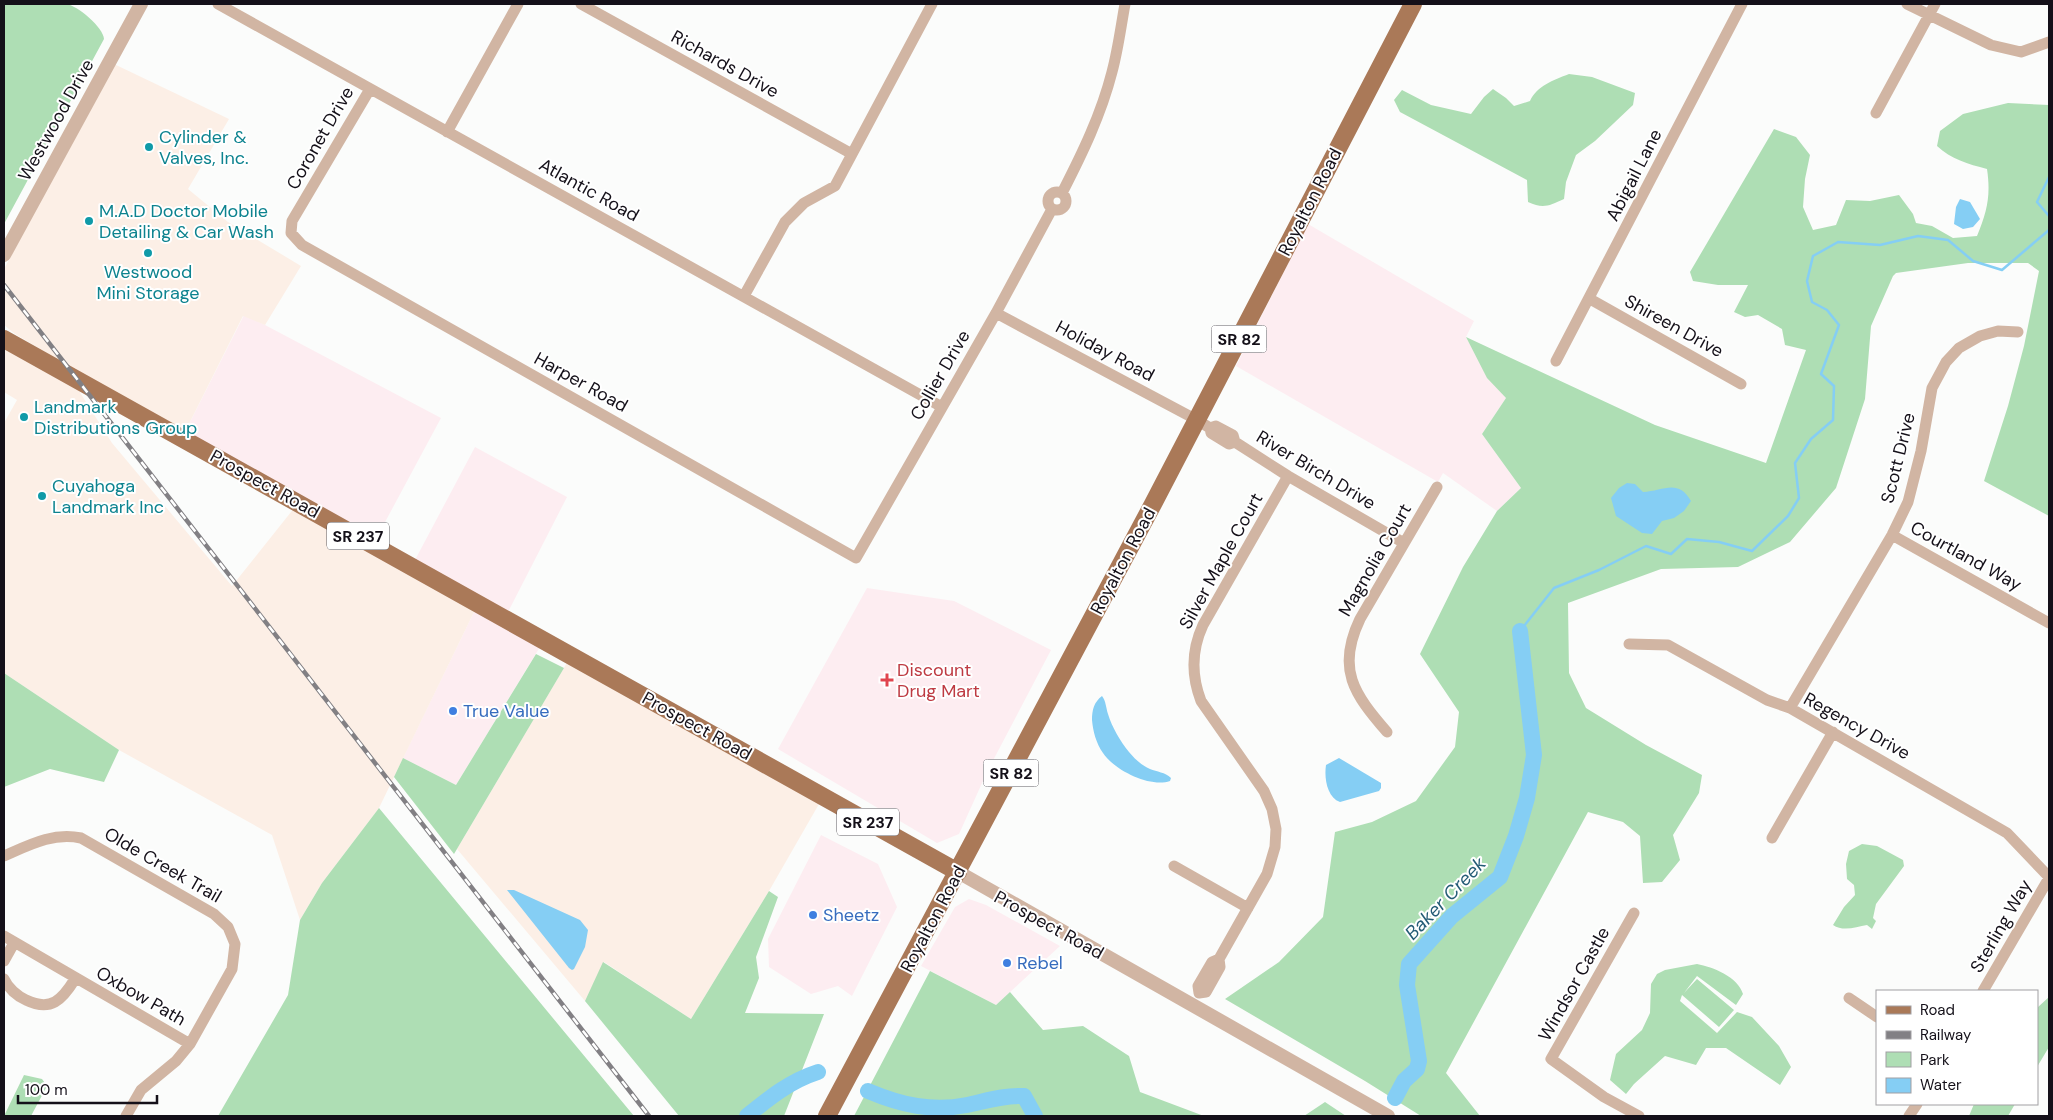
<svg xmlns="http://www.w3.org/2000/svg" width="2053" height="1120" font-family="'DM Sans',sans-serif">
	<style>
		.commercial { fill: #fdedf1 }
		.industrial { fill: #fcefe6 }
		.green { fill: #aedeb4 }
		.water { fill: #85cef4 }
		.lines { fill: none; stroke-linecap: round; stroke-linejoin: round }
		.stream { stroke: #85cef4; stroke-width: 2.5 }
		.river { stroke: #85cef4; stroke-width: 16 }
		.minor { stroke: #d1b5a3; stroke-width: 11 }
		.tertiary { stroke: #d1b5a3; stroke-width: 14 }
		.primary { stroke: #aa7958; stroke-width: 18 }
		.rail-casing { stroke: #828084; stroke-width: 4.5 }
		.rail { stroke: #fff; stroke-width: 2.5; stroke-dasharray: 8; stroke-linecap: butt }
		.culture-dot { fill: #0f9aa8; stroke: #fff; stroke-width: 2 }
		.health-dot { fill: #e0444e; stroke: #fff; stroke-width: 2 }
		.shop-dot { fill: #3f7fe0; stroke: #fff; stroke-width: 2 }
		.labels { text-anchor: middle; stroke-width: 4; stroke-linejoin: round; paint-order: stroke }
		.shield { fill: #fff; stroke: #5a585e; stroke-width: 1 }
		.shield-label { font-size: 16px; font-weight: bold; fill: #141019 }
		.street-label { font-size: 18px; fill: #141019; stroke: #fff }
		.culture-label { font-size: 18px; fill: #0d838f; stroke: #fff; text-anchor: start }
		.health-label { font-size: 18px; fill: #be3a42; stroke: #fff; text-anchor: start }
		.shop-label { font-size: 18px; fill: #366cbe; stroke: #fff; text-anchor: start }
		.water-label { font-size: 19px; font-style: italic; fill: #245c76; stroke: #fff }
	</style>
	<rect width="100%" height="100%" fill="#fbfcfb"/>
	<path class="commercial" d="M1308,224L1474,321L1466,337L1487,377L1506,398L1482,434L1521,488L1497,511L1443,473L1438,482L1236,366Z
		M244,315L265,325L441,418L377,537L184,434Z
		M475,447L567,497L507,614L415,560Z
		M867,588L954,601L1051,650L987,772L959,834L937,843L778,749Z
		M475,610L540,647L456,785L403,758Z
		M821,835L878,864L897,907L852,996L838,986L811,994L769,967L768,939Z
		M969,899L986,905L1060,946L996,1005L921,966L955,907Z"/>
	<path class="industrial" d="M114,64L229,119L188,189L228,222L301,266L265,325L243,316L184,434L15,334L4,325V269Z
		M4,347L74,383L112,443L232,586L295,507L475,610L379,808L322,883L300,920L272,835L119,750L4,673V423L17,400L4,392Z
		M568,661L819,804L769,891L691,1019L604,962L585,1001L457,849Z"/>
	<path class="green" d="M4,4C24,4 46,1 66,4C77,5 104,28 104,39L4,224Z
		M1569,74L1592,77L1635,93L1633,105L1595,141L1576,155L1566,182L1564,199C1549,206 1543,209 1528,202L1527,180L1400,112L1394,100L1402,90L1431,105L1471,114L1484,97L1493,89L1506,98L1514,106L1530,101C1537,86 1553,80 1569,74Z
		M2008,103L2049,105V516L1984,481L2008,406L2024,346L2039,271L2028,263H1968L1896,273L1893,276L1871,326L1865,399L1836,488L1790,542L1738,567L1661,569L1568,603L1569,673L1586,708L1646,745L1702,775L1699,793L1673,835L1680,860L1662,882L1643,883L1640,836L1623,822L1588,812L1446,1073L1480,1116H1421L1365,1081L1225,999L1279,962L1323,917L1335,832L1372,822L1416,801L1455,747L1459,712L1420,654L1463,567L1497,511L1521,488L1482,434L1506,398L1487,378L1466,337L1655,425L1766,463L1806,350L1785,345L1782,329L1758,315L1745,317L1734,312L1748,285H1718L1693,281L1690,272L1774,129L1796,137L1810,155L1805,179L1803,207L1813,230L1836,225L1846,200L1870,201L1899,195L1913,214L1916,223L1932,226L1953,238L1977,236C1987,212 1991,196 1987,169C1968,164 1951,159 1937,146L1940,131L1963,114Z
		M536,654L564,668L454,854L394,777L403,758L456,785Z
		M4,673L119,750L104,782L50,769L4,787Z
		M379,808L634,1116H218L288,995L300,920L322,883Z
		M1862,844L1877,846L1903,860L1904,866L1876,904L1873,918L1876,921L1872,929L1867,925C1856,927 1843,932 1833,925L1844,907L1855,895L1854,885L1847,879L1846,864L1849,851Z
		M769,891L778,897L756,957L759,978L745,1013L824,1014L784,1116H679L585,1001L603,962L691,1019Z
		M1697,964C1713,967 1738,977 1743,994L1736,1005L1697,976L1684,993L1697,979L1734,1010L1719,1027L1682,995L1680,1001L1717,1033L1737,1012L1752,1017L1779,1046L1791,1067L1780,1085L1726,1048H1706L1696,1065L1665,1056L1634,1084L1626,1094L1610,1080L1616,1054L1642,1030L1650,1013L1651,984L1657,974L1665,970Z
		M930,971L996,1005L1010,992L1043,1030L1083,1026L1129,1056L1140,1092L1204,1116H854Z
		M2049,997V1047L2037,1067V1008Z
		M24,1075L42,1079L47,1086L31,1116H4Z
		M1325,1102L1346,1116H1304Z
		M1974,1104H2015L2008,1116H1969Z"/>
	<path class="water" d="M1960,199L1970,202L1980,219L1973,227L1963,229L1954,224L1956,207Z
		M1627,483L1635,484L1643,492C1663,491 1678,478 1691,501L1684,511L1674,518L1662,521L1652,534L1642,533L1616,516L1611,498L1619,488Z
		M1102,696C1106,701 1106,708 1108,714C1112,727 1120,741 1129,752C1135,759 1141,765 1150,769C1157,772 1165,772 1171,778L1170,781C1150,788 1114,770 1103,753C1096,743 1093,731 1092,720C1092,710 1094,702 1102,696Z
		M1339,758L1381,783V788L1379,791L1340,802C1327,797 1324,778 1326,765Z
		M507,890H514L580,920L588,930L585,947L574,969L572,970L569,968Z"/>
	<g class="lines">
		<path class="stream" d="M2049,177L2037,202L2049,216
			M1520,631L1554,588L1599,570L1646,546L1671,554L1687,539L1719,542L1752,551L1788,516L1799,498L1795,463L1811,439L1833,420L1834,386L1821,374L1839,325L1827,310L1812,302L1807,281L1813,256L1838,242L1880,245L1918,236L1948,240L1973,261L2002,270L2049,230"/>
		<path class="river" d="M868,1091C901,1105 932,1112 967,1105C986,1101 1004,1095 1024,1096L1035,1116
			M1395,1098L1404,1081L1417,1069L1419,1061L1407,985L1409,964L1452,916L1500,877L1516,836L1527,798L1534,755L1520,631
			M747,1116C769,1098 790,1081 818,1072"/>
		<path class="minor" d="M218,4L942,407
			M581,4L852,154
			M1907,4L1991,45L2021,52L2049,42
			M370,89L292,221L291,233L302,245L856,558L996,313L1052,209
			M1876,113L1935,4
			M447,132L518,4
			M1048 201a9 9 0 1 1 18 0a9 9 0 1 1-18 0Z
			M1062,193C1082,154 1101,115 1112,72C1118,50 1121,26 1125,4
			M744,296L785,222L804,203L835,186L932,4
			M1590,299L1741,384
			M996,313L1197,420L1210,428L1211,433L1229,444L1235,442L1233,435L1216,426L1210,428
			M1556,361L1742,4
			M1235,442L1288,476L1404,543
			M1892,535L2049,623
			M1629,644L1668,645L1767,700L1790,708L2007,833L2049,877
			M1790,708L1892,535L1908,502L1921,451L1932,388L1946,362L1959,348L1980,336L1998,331L2018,332
			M1387,732C1354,694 1336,669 1360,619L1437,487
			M1772,838L1833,732
			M4,856C29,845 53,832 81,838L214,914L228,927L235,944L232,969L190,1044L176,1061L141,1090L126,1116
			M1174,866L1248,908
			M1634,913L1551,1059L1604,1097L1639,1116
			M4,936L190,1044
			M1219,959L1267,874L1275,847L1276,829L1272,809L1264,791L1201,701C1191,675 1191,651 1203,625L1288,476
			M1219,959L1220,967L1206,992L1199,993L1198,986L1212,962Z
			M4,961L14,943
			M4,979C8,988 17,996 26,1000C51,1012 62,1000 75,979
			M1983,991L2049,878
			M1849,998L1877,1017
			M1909,1116L1917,1104"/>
		<path class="tertiary" d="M4,255L141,4
			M958,872L1388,1116"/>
		<path class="primary" d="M4,339L958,872
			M827,1116L1153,504L1413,4"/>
		<defs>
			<path id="rail" d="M4,285L649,1116"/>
		</defs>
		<use href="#rail" class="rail-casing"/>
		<use href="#rail" class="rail"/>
	</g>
	<g class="culture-dot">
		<circle cx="149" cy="147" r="5"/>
		<circle cx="89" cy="221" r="5"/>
		<circle cx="148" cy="253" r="5"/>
		<circle cx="24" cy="417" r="5"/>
		<circle cx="42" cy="496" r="5"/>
	</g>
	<path class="health-dot" d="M884.5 672.5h5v5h5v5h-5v5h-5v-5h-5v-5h5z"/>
	<g class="shop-dot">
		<circle cx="453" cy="711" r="5"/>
		<circle cx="813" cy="915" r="5"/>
		<circle cx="1007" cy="963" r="5"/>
	</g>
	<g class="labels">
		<g class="shield">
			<rect x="1211.5" y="325.5" width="55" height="27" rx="4"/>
			<rect x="327" y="522.5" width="62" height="27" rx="4"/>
			<rect x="983.5" y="759.5" width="55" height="27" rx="4"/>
			<rect x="837" y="808.5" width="62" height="27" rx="4"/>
		</g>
		<g class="shield-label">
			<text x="1239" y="345">SR 82</text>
			<text x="358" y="542">SR 237</text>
			<text x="1011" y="779">SR 82</text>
			<text x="868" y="828">SR 237</text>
		</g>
		<g class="street-label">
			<text transform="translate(725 64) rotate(29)" y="6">Richards Drive</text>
			<text transform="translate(56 120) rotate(-61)" y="6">Westwood Drive</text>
			<text transform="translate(320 138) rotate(-60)" y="6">Coronet Drive</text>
			<text transform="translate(1634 175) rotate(-63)" y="6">Abigail Lane</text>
			<text transform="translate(589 190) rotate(29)" y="6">Atlantic Road</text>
			<text transform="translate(1310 202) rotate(-63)" y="6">Royalton Road</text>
			<text transform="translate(1674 326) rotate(29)" y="6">Shireen Drive</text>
			<text transform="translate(1105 351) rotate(28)" y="6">Holiday Road</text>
			<text transform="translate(940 375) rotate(-60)" y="6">Collier Drive</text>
			<text transform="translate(581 382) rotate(29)" y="6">Harper Road</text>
			<text transform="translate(1898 458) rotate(-76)" y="6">Scott Drive</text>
			<text transform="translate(1316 470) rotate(31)" y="6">River Birch Drive</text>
			<text transform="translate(265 484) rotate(29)" y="6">Prospect Road</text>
			<text transform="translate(1966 556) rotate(29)" y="6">Courtland Way</text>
			<text transform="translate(1375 560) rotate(-60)" y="6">Magnolia Court</text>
			<text transform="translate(1123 561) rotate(-62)" y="6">Royalton Road</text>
			<text transform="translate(1221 561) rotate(-61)" y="6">Silver Maple Court</text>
			<text transform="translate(697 726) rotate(29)" y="6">Prospect Road</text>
			<text transform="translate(1857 726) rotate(29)" y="6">Regency Drive</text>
			<text transform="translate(163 865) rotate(30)" y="6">Olde Creek Trail</text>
			<text transform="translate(933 919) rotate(-62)" y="6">Royalton Road</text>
			<text transform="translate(1049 925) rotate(29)" y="6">Prospect Road</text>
			<text transform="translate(2001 926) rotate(-60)" y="6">Sterling Way</text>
			<text transform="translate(1574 984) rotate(-61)" y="6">Windsor Castle</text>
			<text transform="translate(141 996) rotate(30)" y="6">Oxbow Path</text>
		</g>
		<g class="culture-label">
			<text x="159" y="143">Cylinder &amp;<tspan x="159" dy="21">Valves, Inc.</tspan></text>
			<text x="99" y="217">M.A.D Doctor Mobile<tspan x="99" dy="21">Detailing &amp; Car Wash</tspan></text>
			<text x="148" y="278" text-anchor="middle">Westwood<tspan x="148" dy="21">Mini Storage</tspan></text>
			<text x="34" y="413">Landmark<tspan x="34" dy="21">Distributions Group</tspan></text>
			<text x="52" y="492">Cuyahoga<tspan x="52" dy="21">Landmark Inc</tspan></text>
		</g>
		<g class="health-label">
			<text x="897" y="676">Discount<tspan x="897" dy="21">Drug Mart</tspan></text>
		</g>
		<g class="shop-label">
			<text x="463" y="717">True Value</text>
			<text x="823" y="921">Sheetz</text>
			<text x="1017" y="969">Rebel</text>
		</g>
		<g class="water-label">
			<text transform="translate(1445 898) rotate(-46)" y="7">Baker Creek</text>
		</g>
	</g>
	<rect width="2053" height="1120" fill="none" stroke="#141019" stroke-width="10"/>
	<rect x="1876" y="990" width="162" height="115" fill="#ffffff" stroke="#a19fa3"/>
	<rect x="1886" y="1006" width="25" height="8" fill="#aa7958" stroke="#a19fa3"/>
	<text x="1920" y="1015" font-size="15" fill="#141019">Road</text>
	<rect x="1886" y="1031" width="25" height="8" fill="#828084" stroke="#a19fa3"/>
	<text x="1920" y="1040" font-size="15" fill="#141019">Railway</text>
	<rect x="1886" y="1052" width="25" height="15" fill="#aedeb4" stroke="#a19fa3"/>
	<text x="1920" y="1065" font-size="15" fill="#141019">Park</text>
	<rect x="1886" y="1078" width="25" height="15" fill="#85cef4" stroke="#a19fa3"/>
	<text x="1920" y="1090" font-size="15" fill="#141019">Water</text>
	<path d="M18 1095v8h139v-8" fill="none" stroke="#141019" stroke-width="2.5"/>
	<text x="25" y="1095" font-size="15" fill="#141019" stroke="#ffffff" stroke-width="4" paint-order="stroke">100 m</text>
</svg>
